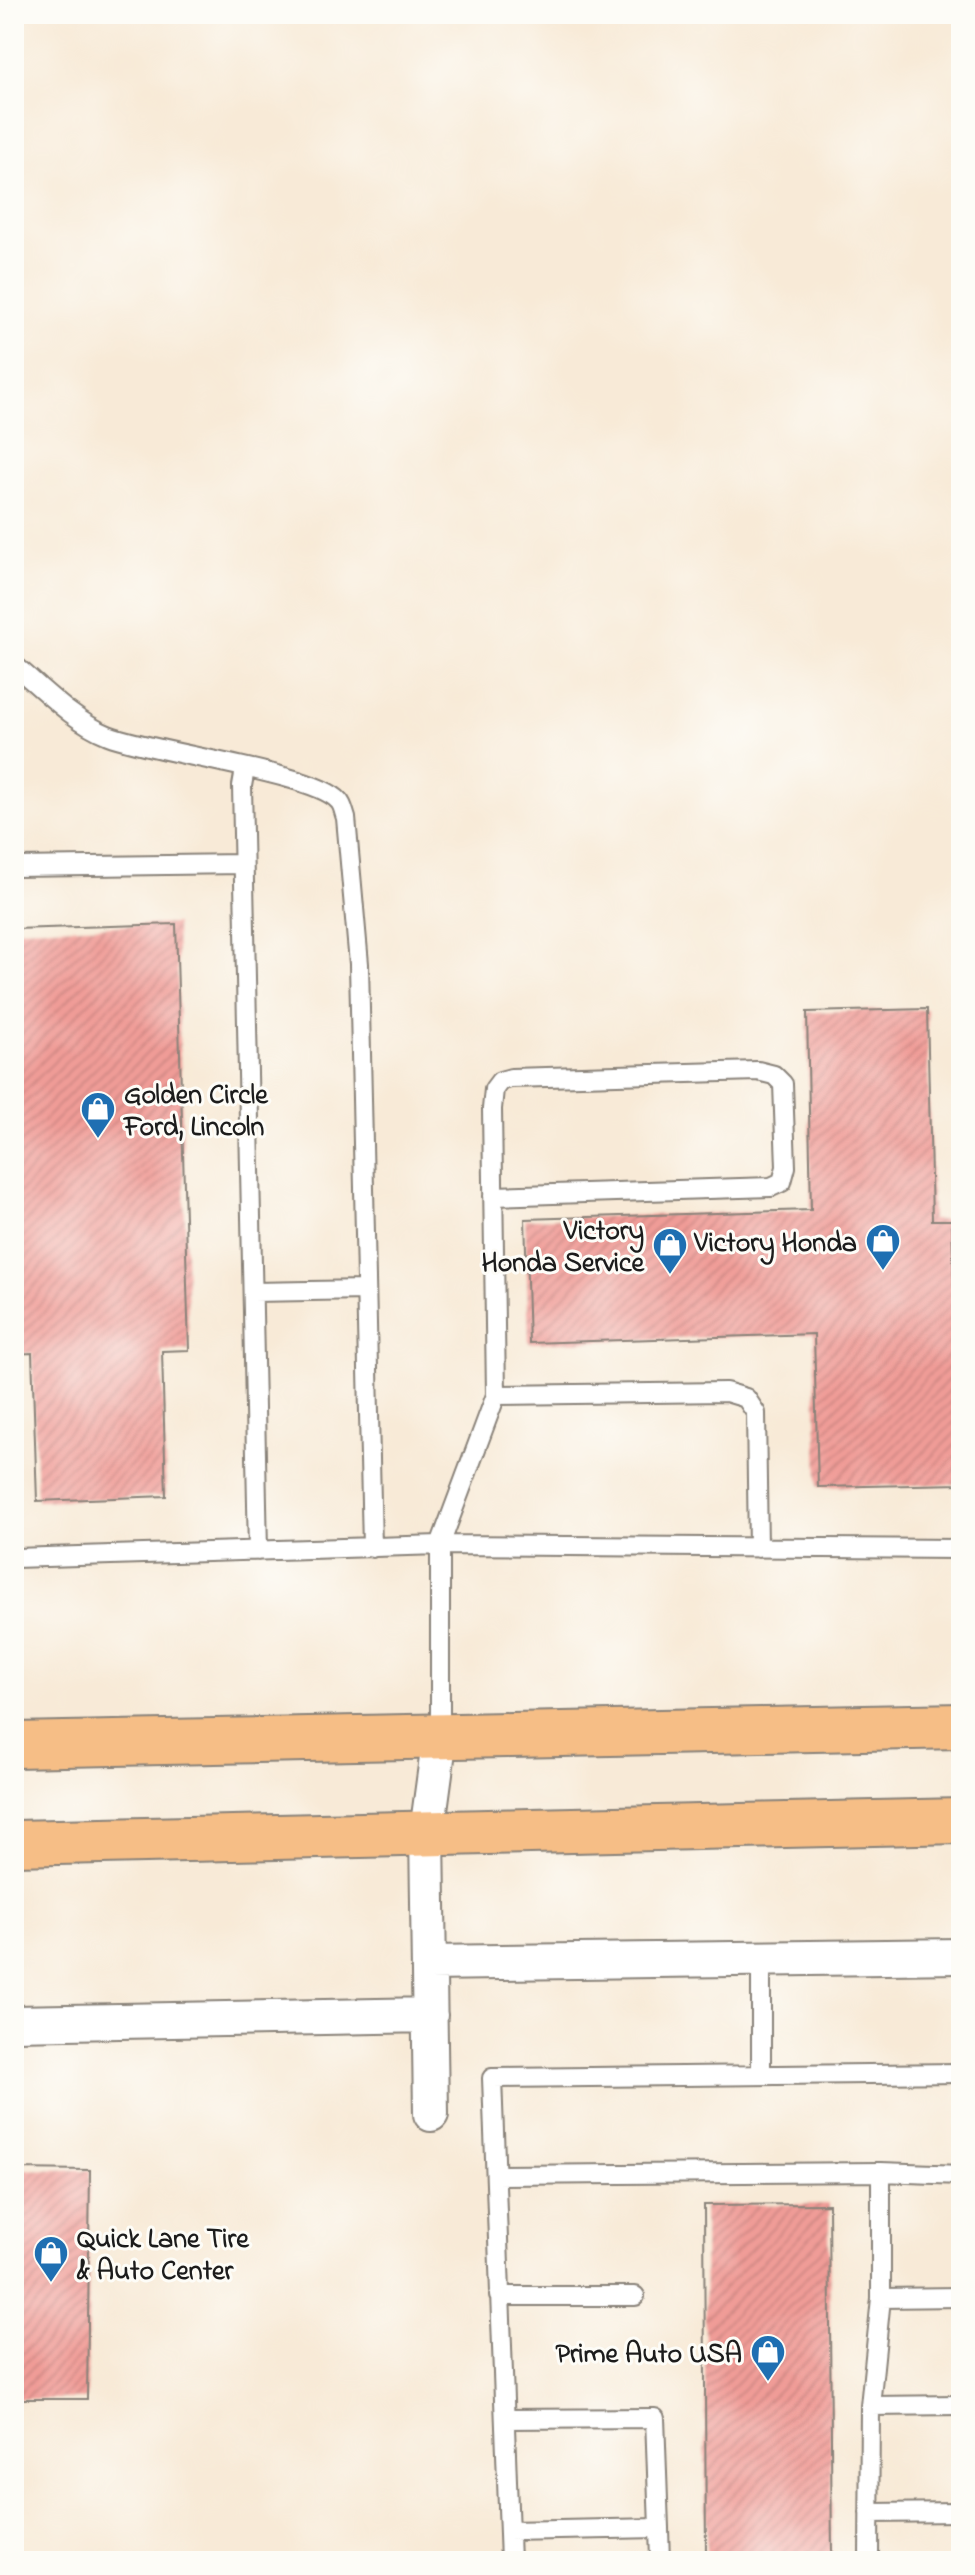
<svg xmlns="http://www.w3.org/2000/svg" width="975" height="2575" font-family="'Indie Flower',sans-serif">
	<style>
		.building { fill: url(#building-hatch) }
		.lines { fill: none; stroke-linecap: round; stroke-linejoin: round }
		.service-casing { stroke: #8a837a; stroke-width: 22 }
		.minor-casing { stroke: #8a837a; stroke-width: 38 }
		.trunk-casing { stroke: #8a837a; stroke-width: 48 }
		.service { stroke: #fff; stroke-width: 18 }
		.minor { stroke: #fff; stroke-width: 34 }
		.trunk { stroke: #f6be86; stroke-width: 44 }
		.labels { text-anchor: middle; stroke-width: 6; stroke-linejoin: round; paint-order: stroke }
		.poi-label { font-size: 28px; font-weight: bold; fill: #1c1c1c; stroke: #fdfcf7; text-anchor: end }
	</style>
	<defs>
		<pattern id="building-hatch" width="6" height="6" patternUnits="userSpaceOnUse" patternTransform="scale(2)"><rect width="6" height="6" fill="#f09c97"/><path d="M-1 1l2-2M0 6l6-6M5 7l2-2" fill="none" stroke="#cd8682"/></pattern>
	</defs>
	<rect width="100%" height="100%" fill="#fdfcf7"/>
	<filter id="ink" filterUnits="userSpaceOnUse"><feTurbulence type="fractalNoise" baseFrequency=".0125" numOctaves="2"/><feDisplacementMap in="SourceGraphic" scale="16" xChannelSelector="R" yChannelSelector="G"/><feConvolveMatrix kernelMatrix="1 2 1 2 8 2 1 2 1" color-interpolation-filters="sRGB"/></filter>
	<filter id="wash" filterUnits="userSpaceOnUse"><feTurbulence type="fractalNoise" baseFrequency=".006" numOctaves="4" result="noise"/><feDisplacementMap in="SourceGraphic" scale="32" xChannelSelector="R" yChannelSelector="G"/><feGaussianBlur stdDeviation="1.8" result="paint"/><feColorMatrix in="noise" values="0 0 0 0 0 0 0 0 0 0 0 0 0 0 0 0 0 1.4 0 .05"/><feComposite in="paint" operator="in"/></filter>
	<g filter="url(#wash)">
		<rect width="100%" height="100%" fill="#f8ead7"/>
		<g id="blocks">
			<path class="building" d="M176,924L189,1350L162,1351L166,1496L37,1501L32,1353L14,1354V929Z
				M927,1009L932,1220H952L955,1324H961V1484L818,1487L814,1334L529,1343L525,1219L811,1210L807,1012Z
				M14,2169L90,2170L87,2399H14Z
				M829,2204L832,2561H706L704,2205Z"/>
		</g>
	</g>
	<g filter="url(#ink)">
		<use href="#blocks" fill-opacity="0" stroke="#8a837a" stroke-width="2"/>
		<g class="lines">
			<defs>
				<path id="service" d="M14,665C43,689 73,721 108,735C154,753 315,773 339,801C343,805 344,813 346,818L359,964L372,1548
					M245,769L242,786L258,1551
					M14,867L243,864
					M253,1292L366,1290
					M496,1395L726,1392L746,1398L756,1413L758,1548
					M14,1558L440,1545L496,1395L492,1109L494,1089L500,1081L511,1078L758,1071L774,1075L783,1084L786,1167L782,1182L771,1187L493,1196
					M440,1736V1545L961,1549
					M761,1959V2075
					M496,2175L881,2172
					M499,2296H635
					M881,2298L961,2297
					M870,2406L961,2405
					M505,2419L655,2418L659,2528L509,2531
					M869,2513L961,2512
					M659,2528L660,2561
					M510,2561L492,2078L961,2073
					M869,2561L870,2406L881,2298V2172L961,2175"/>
				<path id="minor" d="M429,1963L961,1956
					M14,2023L430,2015
					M431,2114L427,1832L440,1736"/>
				<path id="trunk" d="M14,1745L961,1726
					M14,1843L961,1821"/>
			</defs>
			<use href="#service" class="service-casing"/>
			<use href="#minor" class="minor-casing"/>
			<use href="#trunk" class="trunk-casing"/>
			<use href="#service" class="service"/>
			<use href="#minor" class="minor"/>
			<use href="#trunk" class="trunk"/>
		</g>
	</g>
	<defs>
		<symbol id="shop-pin" viewBox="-11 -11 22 30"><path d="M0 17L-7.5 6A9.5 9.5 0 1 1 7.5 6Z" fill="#1f6fb2" stroke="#fdfcf7"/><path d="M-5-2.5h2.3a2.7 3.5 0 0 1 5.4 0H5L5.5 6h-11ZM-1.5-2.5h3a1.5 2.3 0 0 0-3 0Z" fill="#fff"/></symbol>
	</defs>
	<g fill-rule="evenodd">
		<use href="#shop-pin" x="78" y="1089" width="40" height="54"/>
		<use href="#shop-pin" x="863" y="1221" width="40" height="54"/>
		<use href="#shop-pin" x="650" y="1225" width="40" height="54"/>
		<use href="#shop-pin" x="31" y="2233" width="40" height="54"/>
		<use href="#shop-pin" x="748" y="2332" width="40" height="54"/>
	</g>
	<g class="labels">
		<g class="poi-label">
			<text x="124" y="1103" text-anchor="start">Golden Circle<tspan x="124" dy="32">Ford, Lincoln</tspan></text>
			<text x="644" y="1239">Victory<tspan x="644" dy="32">Honda Service</tspan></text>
			<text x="857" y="1251">Victory Honda</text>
			<text x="77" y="2247" text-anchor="start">Quick Lane Tire<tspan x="77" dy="32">&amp; Auto Center</tspan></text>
			<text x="742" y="2362">Prime Auto USA</text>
		</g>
	</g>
	<rect width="975" height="2575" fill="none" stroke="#fdfcf7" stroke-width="48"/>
</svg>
